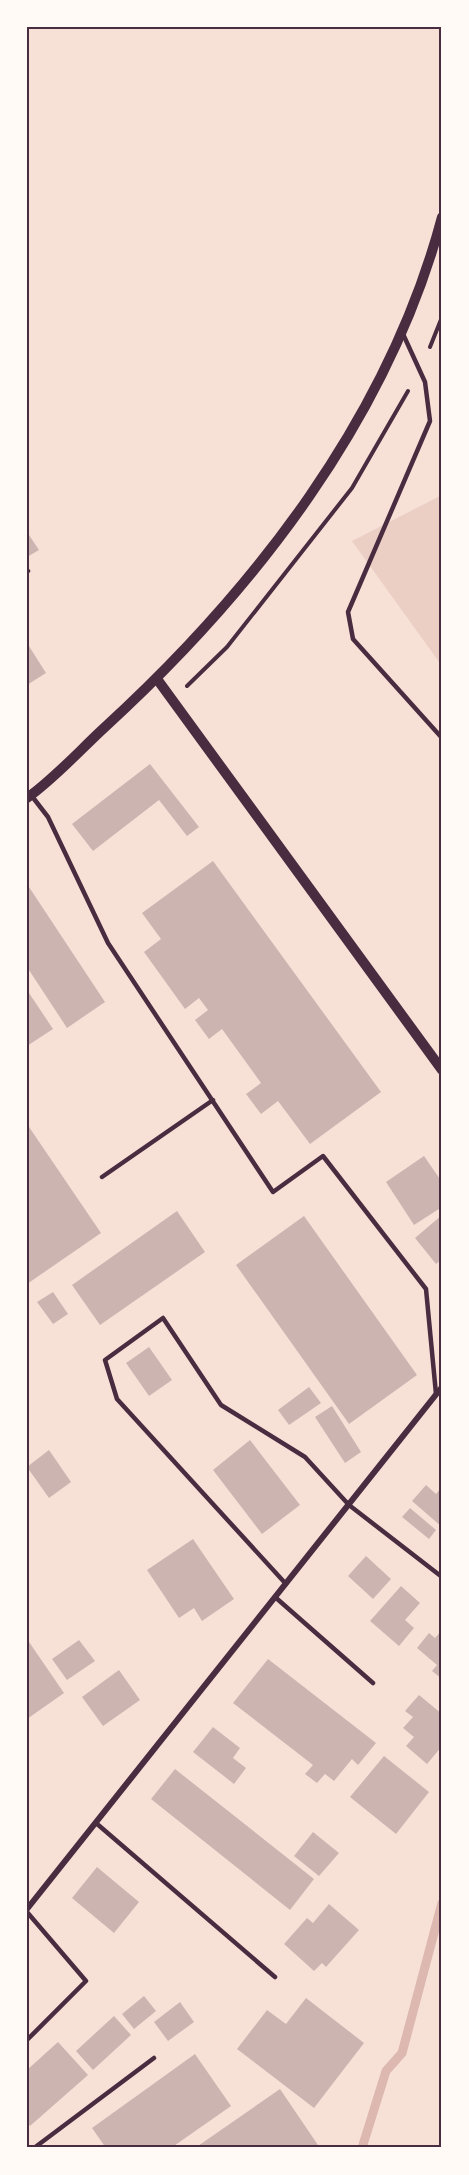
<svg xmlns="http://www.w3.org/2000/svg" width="469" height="2175" font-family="Arial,sans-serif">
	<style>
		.green { fill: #ebcfc5 }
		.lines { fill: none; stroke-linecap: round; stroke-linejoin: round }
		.stream { stroke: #dcb8b0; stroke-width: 9 }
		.building { fill: #ccb4b1 }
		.path { stroke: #4a2c40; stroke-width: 4 }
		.service { stroke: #4a2c40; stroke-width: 4.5 }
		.minor { stroke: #4a2c40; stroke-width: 6 }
		.tertiary { stroke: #4a2c40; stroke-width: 10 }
		.neatline { fill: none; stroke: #4a2c40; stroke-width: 2 }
	</style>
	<rect width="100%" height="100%" fill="#f7e1d7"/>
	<path class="green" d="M442,495V666L352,541Z"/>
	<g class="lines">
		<path class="stream" d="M362,2148L386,2071L402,2053L442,1903"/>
	</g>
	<path class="building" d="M27,532L39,550L27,557Z
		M27,643L46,673L27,685Z
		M150,764L199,827L187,836L159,800L93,851L72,824Z
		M213,861L381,1092L310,1144L278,1101L261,1114L246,1094L261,1083L222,1029L209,1039L195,1020L208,1010L199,998L185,1009L144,952L161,939L142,913Z
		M27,884L105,1002L67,1028L27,967Z
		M27,990L53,1029L27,1046Z
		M27,1124L101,1233L27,1284Z
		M424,1156L442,1182V1207L414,1225L386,1182Z
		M177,1211L205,1252L100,1325L72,1285Z
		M442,1215V1259L436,1264L415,1238Z
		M304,1216L417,1375L349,1424L236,1265Z
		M53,1292L68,1314L53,1324L37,1302Z
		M149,1347L172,1380L149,1396L126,1363Z
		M309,1387L321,1403L289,1425L278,1410Z
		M332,1406L361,1452L345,1463L315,1417Z
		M250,1440L300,1505L262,1534L213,1470Z
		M49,1450L71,1482L49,1498L27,1467Z
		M426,1485L436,1494L442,1487V1527L412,1501Z
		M410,1508L436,1530L429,1539L402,1517Z
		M193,1539L234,1599L202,1621L194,1608L179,1618L147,1570Z
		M366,1556L391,1579L373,1599L348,1576Z
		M401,1586L420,1603L405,1620L414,1628L399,1646L370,1621Z
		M442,1630V1679L432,1671L437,1665L417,1648L429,1633L435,1638Z
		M27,1639L64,1693L27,1719Z
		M79,1640L95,1661L67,1680L52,1659Z
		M268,1659L376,1743L358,1765L352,1759L334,1781L325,1774L317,1783L305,1774L313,1765L233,1703Z
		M119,1670L140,1700L103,1726L82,1697Z
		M419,1695L442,1714V1746L427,1764L406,1746L414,1737L403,1728L413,1717L405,1711Z
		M213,1727L240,1748L233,1758L246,1768L234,1784L193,1752Z
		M384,1756L429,1792L396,1834L350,1797Z
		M175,1769L314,1879L290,1910L151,1799Z
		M313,1832L339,1853L319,1876L294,1856Z
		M97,1867L139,1902L114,1933L72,1898Z
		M329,1904L359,1930L326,1967L322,1963L314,1971L284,1944L307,1918L313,1923Z
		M144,1996L156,2011L134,2029L122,2014Z
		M306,1998L364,2043L314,2108L237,2049L267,2010L286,2024Z
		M180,2002L194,2022L168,2041L154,2022Z
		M114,2016L131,2035L93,2070L76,2051Z
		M58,2042L88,2075L30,2126L27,2122V2070Z
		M195,2054L231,2106L171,2148H106L92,2128Z
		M280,2089L320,2148H195Z"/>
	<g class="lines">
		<path class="path" d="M430,347L442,317
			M187,686L227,647L352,488L408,391"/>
		<path class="service" d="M403,334L425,382L430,421L348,612L353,639L442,738
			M27,572L28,571
			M31,795L48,817L108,943L273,1192L323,1156L426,1289L436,1394
			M102,1177L213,1100
			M286,1584L117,1399L105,1360L163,1318L221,1405L305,1457L349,1505L442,1577
			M275,1597L373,1683
			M96,1823L275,1977
			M27,1912L86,1981L27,2040
			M34,2148L154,2058"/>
		<path class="minor" d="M27,1909L442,1387"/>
		<path class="tertiary" d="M157,679L442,1070
			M27,798C55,778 79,751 104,728C255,590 389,417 442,217"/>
	</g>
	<rect width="469" height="2175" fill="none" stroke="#fffaf5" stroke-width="57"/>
	<rect x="28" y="28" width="412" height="2118" class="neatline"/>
</svg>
